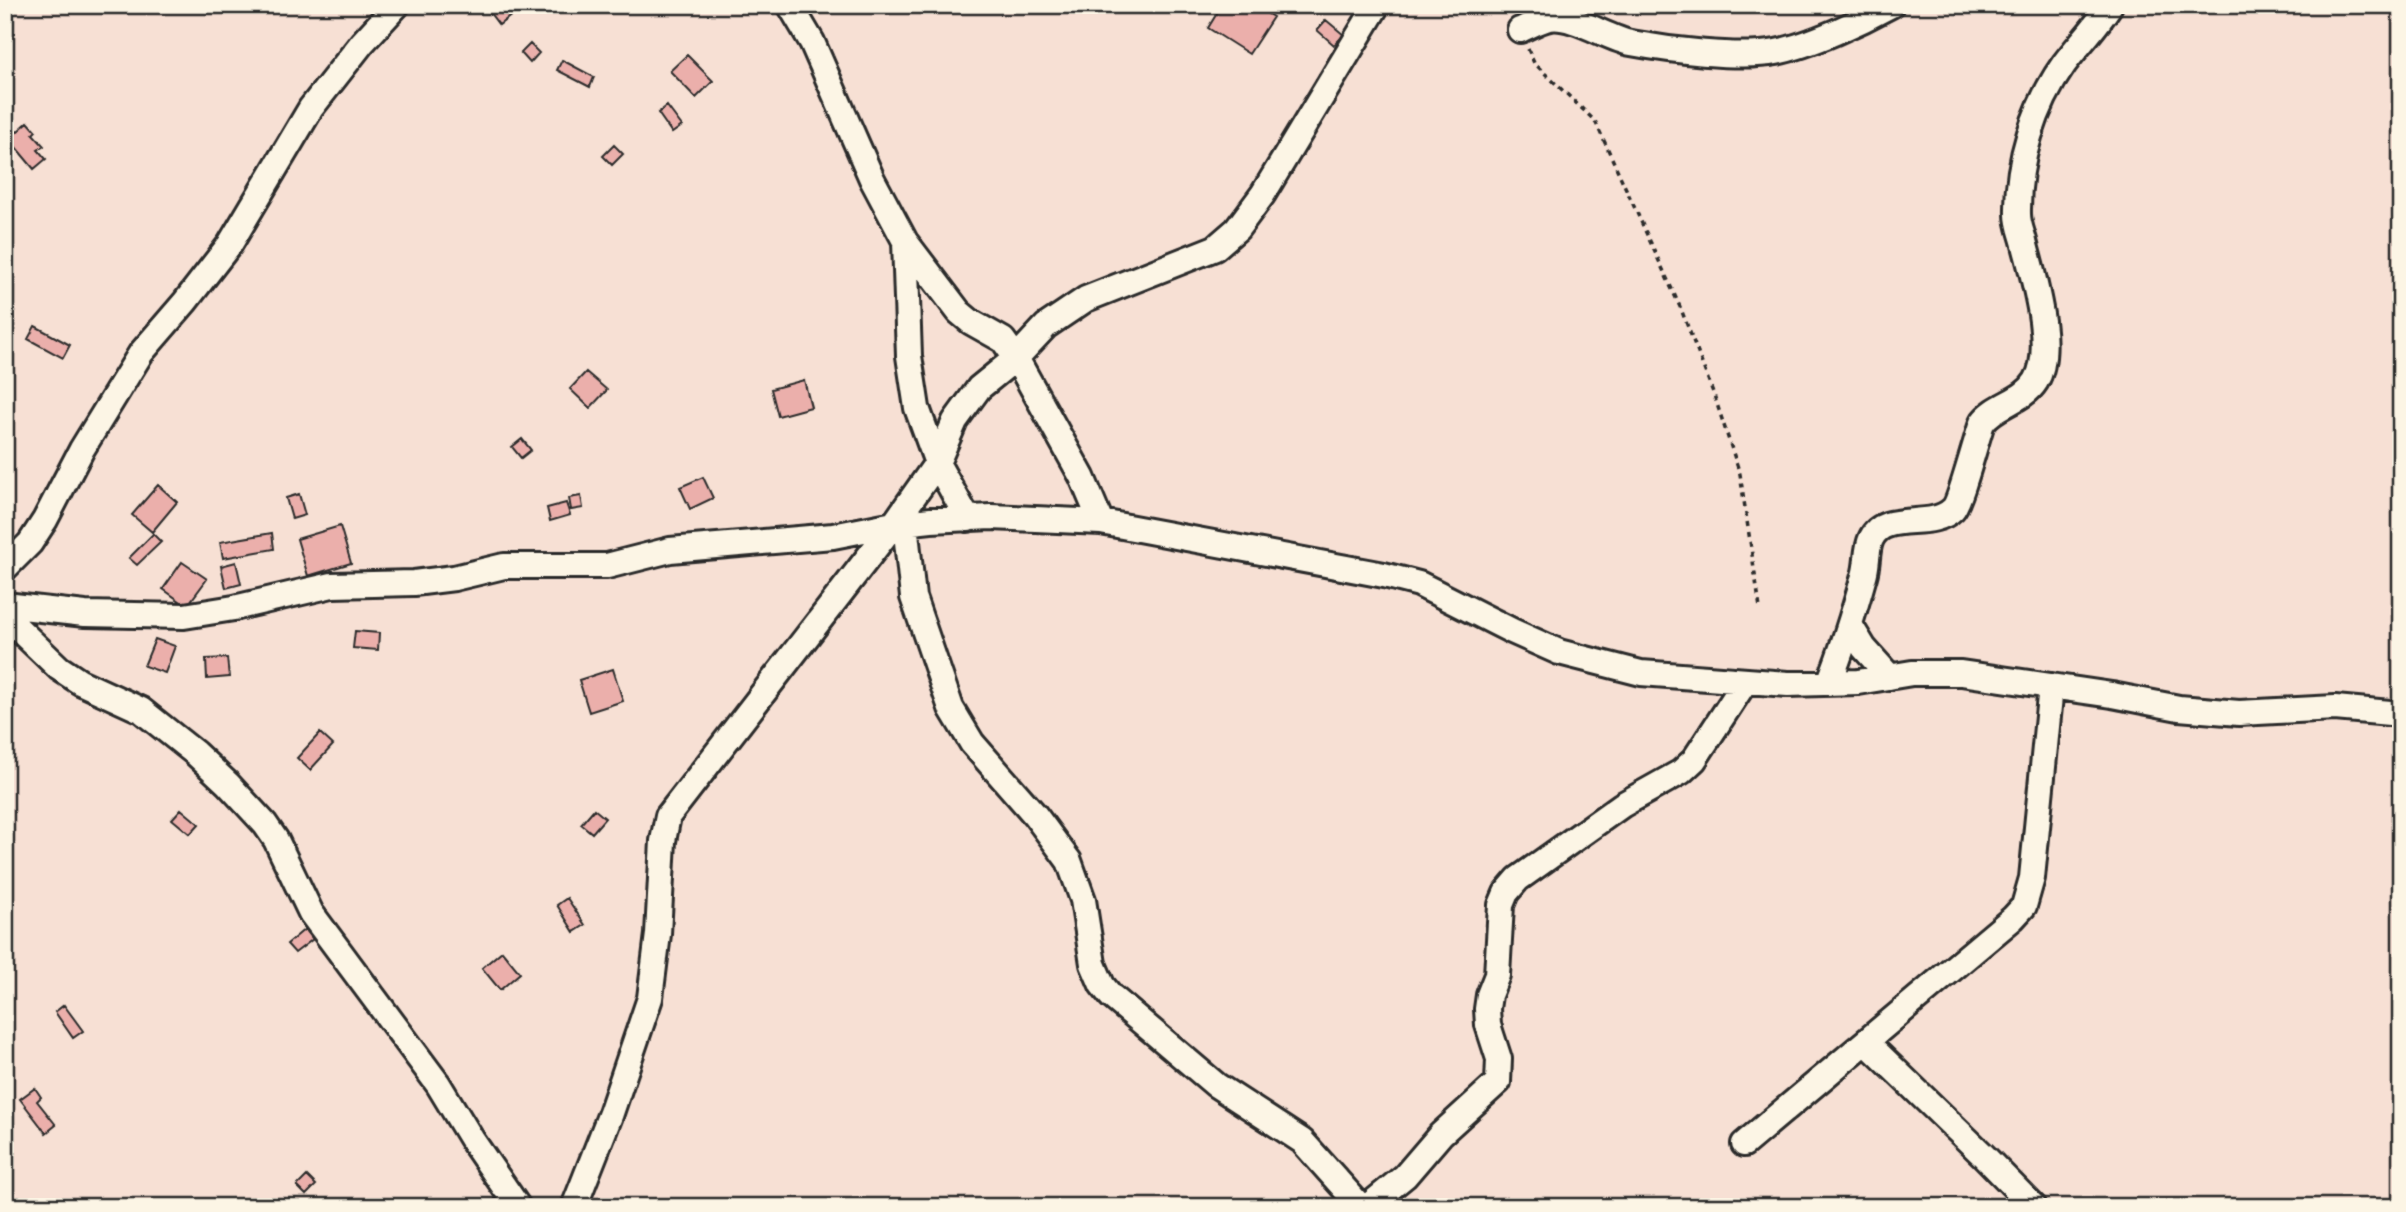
<svg xmlns="http://www.w3.org/2000/svg" width="2406" height="1212" font-family="Mynerve,sans-serif">
	<style>
		.building { fill: #ebafab; stroke: #2b2b2b; stroke-width: 2 }
		.lines { fill: none; stroke-linecap: round; stroke-linejoin: round }
		.minor-casing { stroke: #2b2b2b; stroke-width: 30 }
		.path { stroke: #2b2b2b; stroke-width: 3.5; stroke-dasharray: 5 5; stroke-linecap: butt }
		.minor { stroke: #fcf5e5; stroke-width: 24 }
	</style>
	<rect width="100%" height="100%" fill="#f7e0d4"/>
	<filter id="ink" filterUnits="userSpaceOnUse"><feTurbulence type="fractalNoise" baseFrequency=".0143" numOctaves="2"/><feDisplacementMap in="SourceGraphic" scale="14" xChannelSelector="R" yChannelSelector="G"/><feConvolveMatrix kernelMatrix="1 2 1 2 8 2 1 2 1" color-interpolation-filters="sRGB"/></filter>
	<g filter="url(#ink)">
		<path class="building" d="M484,5H519L521,8L499,25Z
			M1222,5H1254L1273,17L1249,54L1208,28Z
			M1326,20L1344,35L1334,45L1317,30Z
			M530,44L539,53L530,63L521,53Z
			M687,55L713,81L696,98L670,71Z
			M562,60L594,77L590,87L557,70Z
			M667,106L682,126L672,133L658,113Z
			M28,122L36,131L33,134L44,146L38,150L46,159L34,169L9,139Z
			M614,145L623,154L612,165L603,156Z
			M35,326L70,345L63,358L28,339Z
			M586,372L607,390L590,408L570,389Z
			M804,380L811,407L778,416L771,389Z
			M522,439L531,450L521,458L512,447Z
			M703,477L713,498L690,509L680,487Z
			M158,485L177,502L152,532L132,515Z
			M299,494L305,515L292,519L286,498Z
			M581,496L583,508L571,510L569,498Z
			M566,503L570,515L550,521L547,508Z
			M340,526L351,563L308,576L297,539Z
			M272,533L274,549L223,558L220,542Z
			M153,534L161,542L137,565L129,558Z
			M182,562L207,579L187,606L163,589Z
			M236,562L241,584L226,588L221,566Z
			M355,631L379,633L378,650L353,648Z
			M155,639L175,646L165,673L144,666Z
			M227,658L229,677L207,679L206,659Z
			M613,669L623,701L589,712L579,680Z
			M320,733L333,745L310,770L297,758Z
			M181,809L199,824L190,834L172,819Z
			M594,809L605,818L592,833L581,824Z
			M567,898L585,925L574,932L557,905Z
			M305,929L313,939L295,953L287,944Z
			M502,951L520,973L500,990L482,968Z
			M64,1005L83,1031L73,1038L55,1012Z
			M35,1088L41,1097L37,1101L56,1125L46,1133L20,1099Z
			M307,1176L316,1185L306,1195L297,1186Z"/>
		<g class="lines">
			<defs>
				<path id="minor" d="M790,5L812,42L872,179L905,241L959,312L971,322L1003,340L1016,358L1082,477L1101,522
					M1520,30C1530,26 1539,20 1550,18C1572,14 1609,39 1631,43C1669,50 1739,59 1776,52C1811,45 1860,22 1891,5
					M905,241L909,356L917,408L937,463L968,519
					M905,523L913,597L951,708L972,743L1035,815L1069,861L1083,900L1093,964L1102,985L1111,996L1216,1085L1302,1141L1361,1207
					M5,568L30,543L45,520L82,449L141,353L185,302L230,244L311,108L362,43L397,5
					M5,605L85,614L184,616L234,608L332,585L414,583L454,578L504,566H607L670,550L833,536L894,524L931,520L991,517L1101,522L1384,575L1419,584L1512,631L1559,652L1641,673L1788,684L1858,682L1912,673H1961L2112,695L2179,708L2239,713L2335,708L2401,714
					M5,616L59,668L80,682L141,710L195,753L228,784L265,824L276,840L311,913L438,1084L472,1140L518,1207
					M1850,625L1864,648L1890,677
					M1829,683C1843,648 1854,612 1864,576C1868,564 1866,550 1871,539C1884,510 1931,531 1953,509C1960,502 1977,437 1982,423C1995,404 2023,402 2036,381C2055,349 2034,280 2025,245C2023,235 2018,225 2018,214C2017,162 2034,106 2064,64C2079,44 2097,26 2110,5
					M1866,1042L1983,1155L2034,1207
					M1744,1144L2013,918L2024,906L2032,878L2051,686
					M574,1207L611,1113L650,998L658,934L663,841L668,816L894,524L937,463L955,421L979,388L1016,358L1046,326L1086,299L1215,248L1237,229L1263,194L1377,5
					M1367,1207L1405,1176L1441,1134L1498,1082L1499,1059L1488,1025L1487,1009L1489,995L1497,975L1501,905L1506,893L1518,879L1622,805L1681,772L1694,760L1745,682"/>
			</defs>
			<use href="#minor" class="minor-casing"/>
			<path class="path" d="M1528,49L1534,63L1595,121L1681,309L1714,395L1740,474L1760,608"/>
			<use href="#minor" class="minor"/>
		</g>
	</g>
	<rect width="2406" height="1212" fill="none" stroke="#fcf5e5" stroke-width="28"/>
	<rect x="14" y="14" width="2378" height="1184" fill="none" stroke="#2b2b2b" stroke-width="2.5" filter="url(#ink)"/>
</svg>
